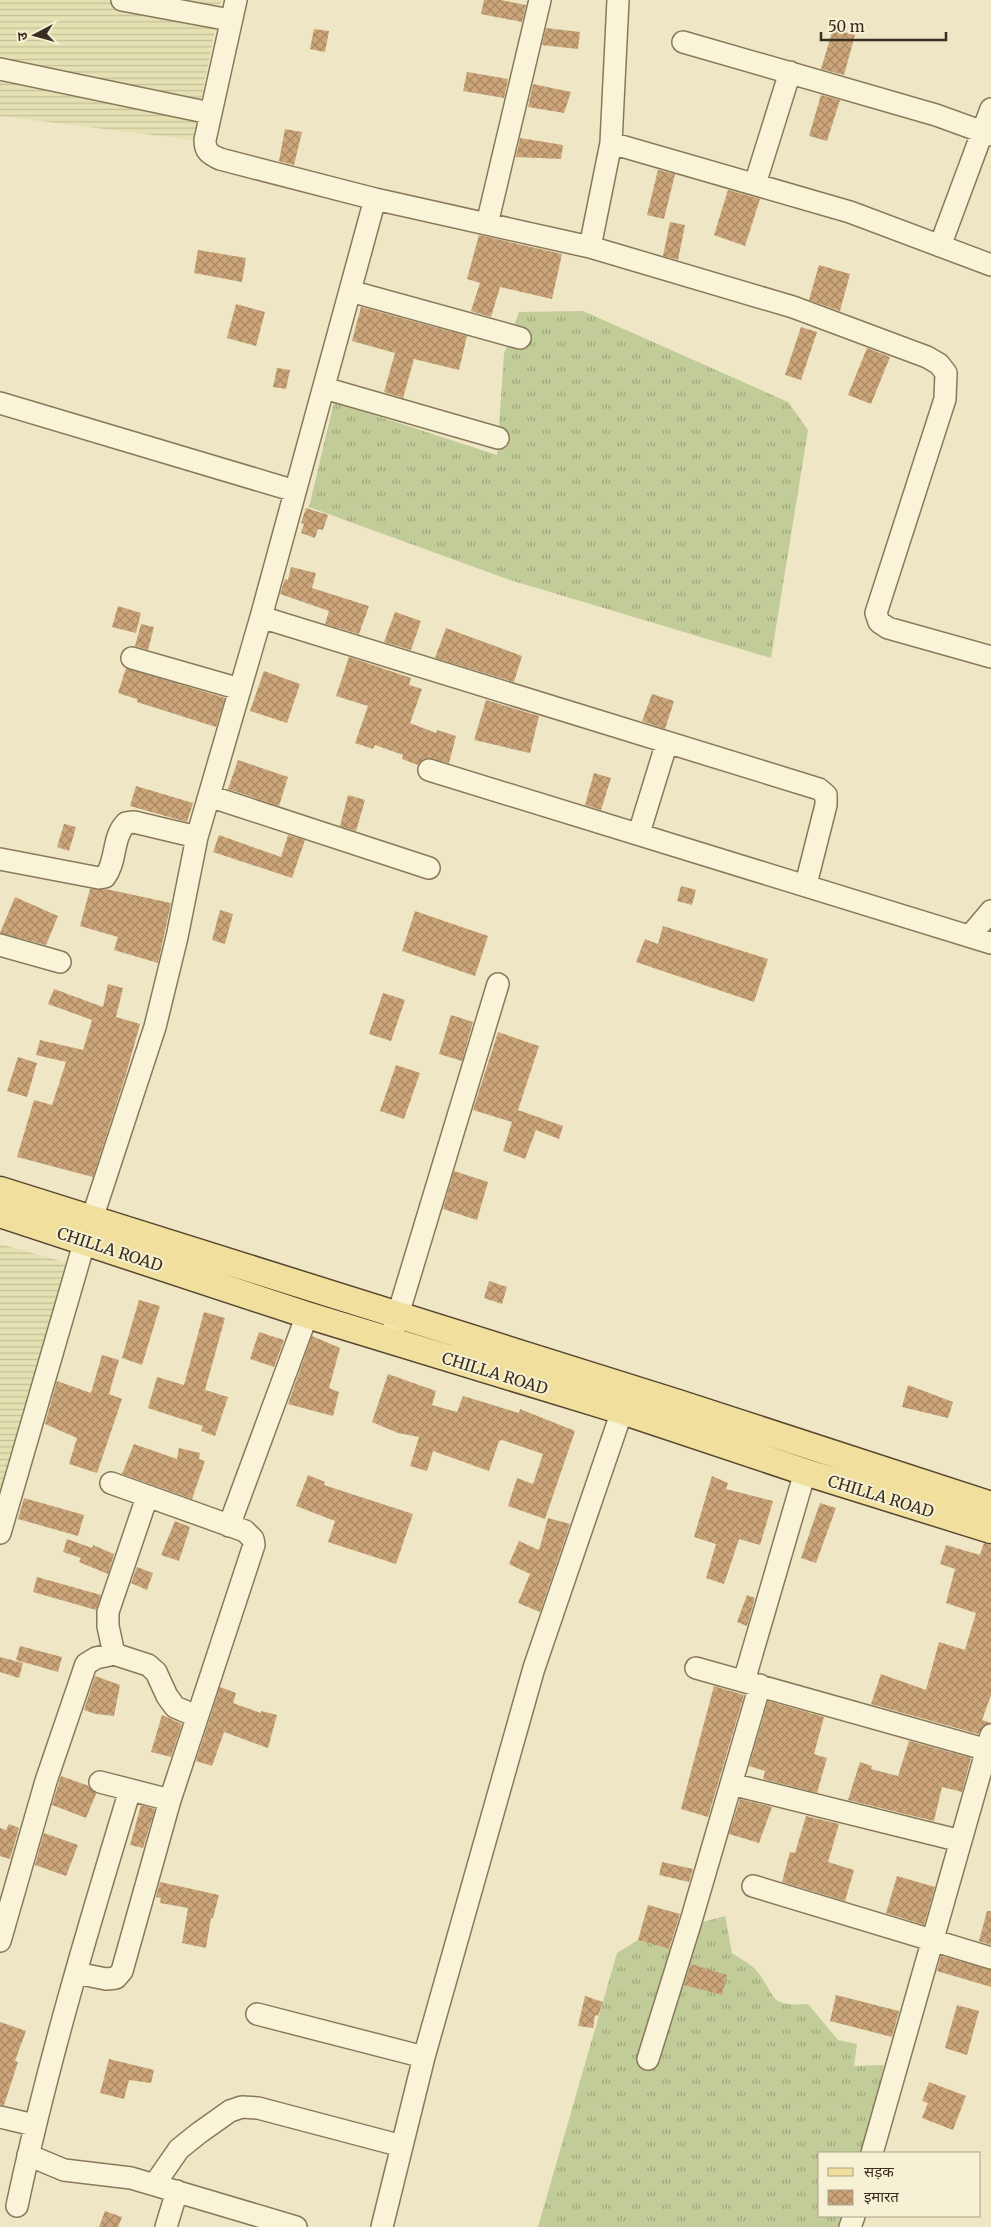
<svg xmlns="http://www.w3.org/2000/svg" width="991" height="2227" font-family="Merriweather,'Noto Sans Devanagari',serif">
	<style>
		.farmland { fill: url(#farmland-rules) }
		.grass { fill: url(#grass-tufts) }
		.building { fill: url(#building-cross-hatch) }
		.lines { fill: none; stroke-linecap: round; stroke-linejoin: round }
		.minor-casing { stroke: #89795b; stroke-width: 24 }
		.major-casing { stroke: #57462f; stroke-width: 29 }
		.minor { stroke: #f9f3d8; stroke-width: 21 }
		.major { stroke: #f1e09d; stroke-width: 26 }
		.labels { text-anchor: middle; stroke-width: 4; stroke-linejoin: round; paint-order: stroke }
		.street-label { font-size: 16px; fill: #392e1f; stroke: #f6f0d4 }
	</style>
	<defs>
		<pattern id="farmland-rules" width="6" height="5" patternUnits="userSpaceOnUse" patternTransform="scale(1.25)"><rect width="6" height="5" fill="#e4e1b2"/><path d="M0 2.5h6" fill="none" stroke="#c4c199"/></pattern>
		<pattern id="grass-tufts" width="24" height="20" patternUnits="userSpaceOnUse" patternTransform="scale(1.25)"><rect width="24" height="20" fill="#c1cc98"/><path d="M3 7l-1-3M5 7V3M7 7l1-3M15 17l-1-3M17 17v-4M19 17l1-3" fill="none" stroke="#9ea67b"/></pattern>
		<pattern id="building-cross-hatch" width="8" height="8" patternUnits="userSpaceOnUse" patternTransform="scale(1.25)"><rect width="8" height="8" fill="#cca67a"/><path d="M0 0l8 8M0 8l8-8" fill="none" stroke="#a78863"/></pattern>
	</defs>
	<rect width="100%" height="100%" fill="#eee6c4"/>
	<path class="farmland" d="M0,0H221L193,140L0,116Z
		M0,1244L75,1265L0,1526Z"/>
	<path class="grass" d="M583,311L788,402L808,430L771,658L510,580L309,507L334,402L497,455L504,354L519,312Z
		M725,1916L732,1953C739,1958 749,1963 755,1969C778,1995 765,2007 808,2004L838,2040L857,2044L854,2066L884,2065L866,2153H820V2216H853L851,2227H538L617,1953L638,1940L675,1951L682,1928Z"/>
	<path class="building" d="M484,0H501L526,5L522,22L481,14Z
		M546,28L580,32L578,49L542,45Z
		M314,29L329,31L325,52L310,49Z
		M833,29L855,35L844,75L821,69Z
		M467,72L508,79L504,98L463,91Z
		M533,84L571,92L564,113L528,107Z
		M821,95L840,100L827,141L809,136Z
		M285,129L302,132L294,165L279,161Z
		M520,138L563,145L561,159L516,157Z
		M658,170L675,174L664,219L647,215Z
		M728,190L760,199L745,246L714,235Z
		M670,222L685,225L678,260L663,256Z
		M479,235L562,254L552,299L500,287L491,317L471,311L480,283L467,279Z
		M198,250L246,258L242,282L194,273Z
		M819,265L850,274L840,311L809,300Z
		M236,304L265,312L256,346L227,338Z
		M361,307L467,336L459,370L414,359L403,398L384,392L395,353L352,341Z
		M801,327L817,332L801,380L785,375Z
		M867,348L890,357L871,404L848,395Z
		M277,368L290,370L286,389L273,387Z
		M306,508L328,515L323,530L318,529L315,538L301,533L304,524L301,523Z
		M291,567L316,573L312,588L369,606L359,634L325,624L329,611L280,594L285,579L288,580Z
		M118,606L141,613L136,633L112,627Z
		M395,612L421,621L411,650L384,642Z
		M141,624L154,627L148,650L135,646Z
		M446,628L522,656L514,682L435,658Z
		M349,657L411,678L409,685L422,689L410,723L436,733L437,730L456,736L449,763L427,758L418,765L402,759L403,755L375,745L373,749L355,743L368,706L336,696Z
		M126,668L225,698L216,727L137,702V699L118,693Z
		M264,671L300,684L287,723L250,711Z
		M652,694L674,701L665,729L642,721Z
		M486,700L539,716L530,753L474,740Z
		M238,760L288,777L279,806L228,789Z
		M594,773L611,778L601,810L585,805Z
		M136,786L193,803L187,822L130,806Z
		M348,795L365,800L356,831L340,826Z
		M64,824L76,827L69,851L57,847Z
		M219,835L281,857L288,835L305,840L292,878L213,852Z
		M681,886L696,890L692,905L677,901Z
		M90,889H106L171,903L158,963L114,950L118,937L80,926Z
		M15,897L58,916L46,945L0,933Z
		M220,910L233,914L225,944L212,940Z
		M415,911L488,936L475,976L402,951Z
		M663,926L768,959L754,1002L636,962L645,939L658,944Z
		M108,984L123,988L116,1017L140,1024L126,1074L93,1177L17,1157L34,1100L52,1105L66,1062L36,1055L40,1040L83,1050L92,1020L48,1004L54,989L103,1007Z
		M383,993L405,1000L391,1041L369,1034Z
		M451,1015L473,1022L462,1061L439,1054Z
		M498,1032L539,1046L518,1110L563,1126L559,1139L536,1130L525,1159L503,1151L512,1122L473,1110Z
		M18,1057L37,1063L27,1097L7,1091Z
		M396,1065L420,1073L404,1119L380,1111Z
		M454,1171L488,1182L477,1220L443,1209Z
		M489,1281L507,1287L502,1304L484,1298Z
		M139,1300L160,1306L142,1365L122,1358Z
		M204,1312L225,1318L205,1390L228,1397L215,1436L201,1431L203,1426L148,1408L157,1377L184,1385Z
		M259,1332L284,1340L274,1367L250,1359Z
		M312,1336L340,1348L329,1388L339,1392L333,1416L288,1404Z
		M102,1355L119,1360L109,1394L122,1399L97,1473L69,1464L77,1438L45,1424L57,1381L91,1393Z
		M388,1374L436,1391L432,1405L457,1412L463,1396L519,1413L520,1409L575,1431L545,1519L508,1506L517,1478L533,1484L543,1454L502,1440L499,1441L489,1471L433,1451L427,1471L410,1466L419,1437L398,1433L372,1422Z
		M908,1385L953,1402L948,1418L902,1407Z
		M134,1444L177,1459L179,1448L200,1453L199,1459L205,1461L192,1499L122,1474Z
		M308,1475L325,1482L324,1485L413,1514L396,1564L328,1542L335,1521L296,1506Z
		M712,1476L728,1483L726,1489L773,1501L760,1545L739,1539L724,1584L706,1578L716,1544L694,1537Z
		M24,1498L84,1515L78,1536L18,1519Z
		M820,1503L836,1508L816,1563L801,1558Z
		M548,1518L570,1524L540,1612L518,1603L530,1574L509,1564L519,1541L539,1550Z
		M175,1521L190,1527L179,1561L161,1555Z
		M67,1539L92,1548L93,1545L114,1554L108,1574L79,1562L81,1558L63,1552Z
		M984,1543L991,1545V1695L982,1720L991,1723L983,1726L978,1734L871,1704L881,1674L926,1690L939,1642L965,1650L976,1613L946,1603L955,1569L940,1564L946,1545L980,1555Z
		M137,1567L153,1573L147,1590L131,1583Z
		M37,1577L101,1595L96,1610L33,1592Z
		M747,1595L755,1598L747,1626L737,1622Z
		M20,1646L62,1657L58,1672L16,1660Z
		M0,1657L23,1663L19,1678L0,1672Z
		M95,1676L120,1685L114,1716L96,1714L84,1710Z
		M714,1686L744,1695L708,1817L681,1809Z
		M220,1687L236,1693L233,1703L261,1713V1711L277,1715L268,1748L224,1732L212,1766L196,1761Z
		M768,1701L824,1717L814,1754L827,1758L817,1793L763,1779L765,1771L749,1766Z
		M162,1715L182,1724L171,1757L151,1752Z
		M909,1741L971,1758L962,1792L942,1787L934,1821L848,1800L860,1762L872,1766L871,1769L898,1776Z
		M61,1776L89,1786L96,1794L86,1818L52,1805Z
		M740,1799L772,1807L759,1843L729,1834Z
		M141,1805L155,1809L143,1848L130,1845Z
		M806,1816L839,1824L828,1862L854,1870L845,1901L782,1882L790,1852L795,1853Z
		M9,1824L19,1828L10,1859L0,1856V1828L6,1830Z
		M44,1833L78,1845L66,1876L35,1865Z
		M662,1862L693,1869L689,1882L659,1875Z
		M897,1876L935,1887L924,1925L886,1913Z
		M160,1882L219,1895L213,1918H211L206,1948L182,1943L188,1908L160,1903L161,1898L156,1897Z
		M648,1905L680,1914L669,1949L638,1940Z
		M987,1911H991V1945L979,1941Z
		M941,1956L991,1970V1987L937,1971Z
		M691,1964L727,1975L722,1995L684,1985Z
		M836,1995L899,2011L892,2037L830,2021Z
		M585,1996L603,2002L598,2016L595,2015L593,2028L578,2026Z
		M957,2005L979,2011L967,2055L945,2048Z
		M0,2022L26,2031L15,2061L18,2062L4,2105H0Z
		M109,2059L154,2070L151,2083L129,2080L124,2099L100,2093Z
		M929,2082L966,2096L953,2130L922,2118L928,2103L922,2101Z
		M105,2211L122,2217L118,2227H99Z"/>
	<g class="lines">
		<defs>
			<path id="minor" d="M122,0L230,20
				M683,42L936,115L991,135
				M0,69L210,113
				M611,143L850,212L991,265
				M755,184L790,72
				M375,199L590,247L793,307L927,357L939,364L946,373L945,399L876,613L879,622L888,628L991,657
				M487,224L540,0
				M940,246L991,109
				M590,247L611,143L618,0
				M350,291L520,338
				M324,388L498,438
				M0,403L295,491
				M261,617L819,789L826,795V805L806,884
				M132,658L240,689
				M429,770L991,943
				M209,796L429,868
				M639,833L667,742
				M0,859L99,878L105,877C117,861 112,837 126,823L134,822L197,837
				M970,936L991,911
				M0,945L60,962
				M393,1331L498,984
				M229,1526L307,1315
				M0,1533L85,1240L155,1027L177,937L197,837L261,617L375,199L220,159C209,154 205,151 205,140L236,0
				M114,1654L108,1626V1612L147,1497
				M696,1668L991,1751
				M744,1681L805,1472
				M100,1782L170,1800
				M731,1784L961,1841
				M753,1886L991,1958
				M0,1941L46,1781L86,1664L96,1658L114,1654L148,1665L156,1672L167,1696L175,1707L196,1716
				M76,1973L106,1979L116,1978L122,1971L170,1800L254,1545L253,1539L245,1531L111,1483
				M257,2014L424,2057
				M648,2059L691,1921L760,1685
				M0,2117L34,2125
				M872,2153L991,1735
				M28,2155L64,2170L131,2178L296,2227
				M154,2185L179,2149L199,2133L230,2111L242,2107L258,2108L402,2146
				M17,2206C47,2065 88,1928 130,1790
				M166,2227L177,2191
				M382,2227L424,2057L534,1668L622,1411
				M850,2227L854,2216"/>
			<path id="major" d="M0,1190L678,1403L991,1505
				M0,1214L307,1315L622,1411L805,1472L991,1530"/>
		</defs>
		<use href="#minor" class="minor-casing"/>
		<use href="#major" class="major-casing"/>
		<use href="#minor" class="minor"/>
		<use href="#major" class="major"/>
	</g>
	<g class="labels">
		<g class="street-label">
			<text transform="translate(110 1249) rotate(18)" y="6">CHILLA ROAD</text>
			<text transform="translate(495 1373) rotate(17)" y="6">CHILLA ROAD</text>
			<text transform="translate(881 1496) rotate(17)" y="6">CHILLA ROAD</text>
		</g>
	</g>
	<rect x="818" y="2152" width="162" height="65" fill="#f6f0d4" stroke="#aaa28c"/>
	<rect x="828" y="2168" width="25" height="8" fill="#f1e09d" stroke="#aaa28c"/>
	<text x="864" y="2177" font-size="15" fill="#392e1f">सड़क</text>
	<rect x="828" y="2190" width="25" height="15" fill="url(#building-cross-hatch)" stroke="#aaa28c"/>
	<text x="864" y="2202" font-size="15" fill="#392e1f">इमारत</text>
	<g transform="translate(35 35) rotate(264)" stroke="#f6f0d4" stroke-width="4" paint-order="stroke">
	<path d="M0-4L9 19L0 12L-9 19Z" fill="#392e1f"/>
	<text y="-8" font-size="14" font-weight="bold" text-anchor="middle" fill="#392e1f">उ</text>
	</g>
	<path d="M821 32v8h125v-8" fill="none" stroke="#392e1f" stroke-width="2.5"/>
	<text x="828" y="32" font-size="15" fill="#392e1f" stroke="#f6f0d4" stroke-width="4" paint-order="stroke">50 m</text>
</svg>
